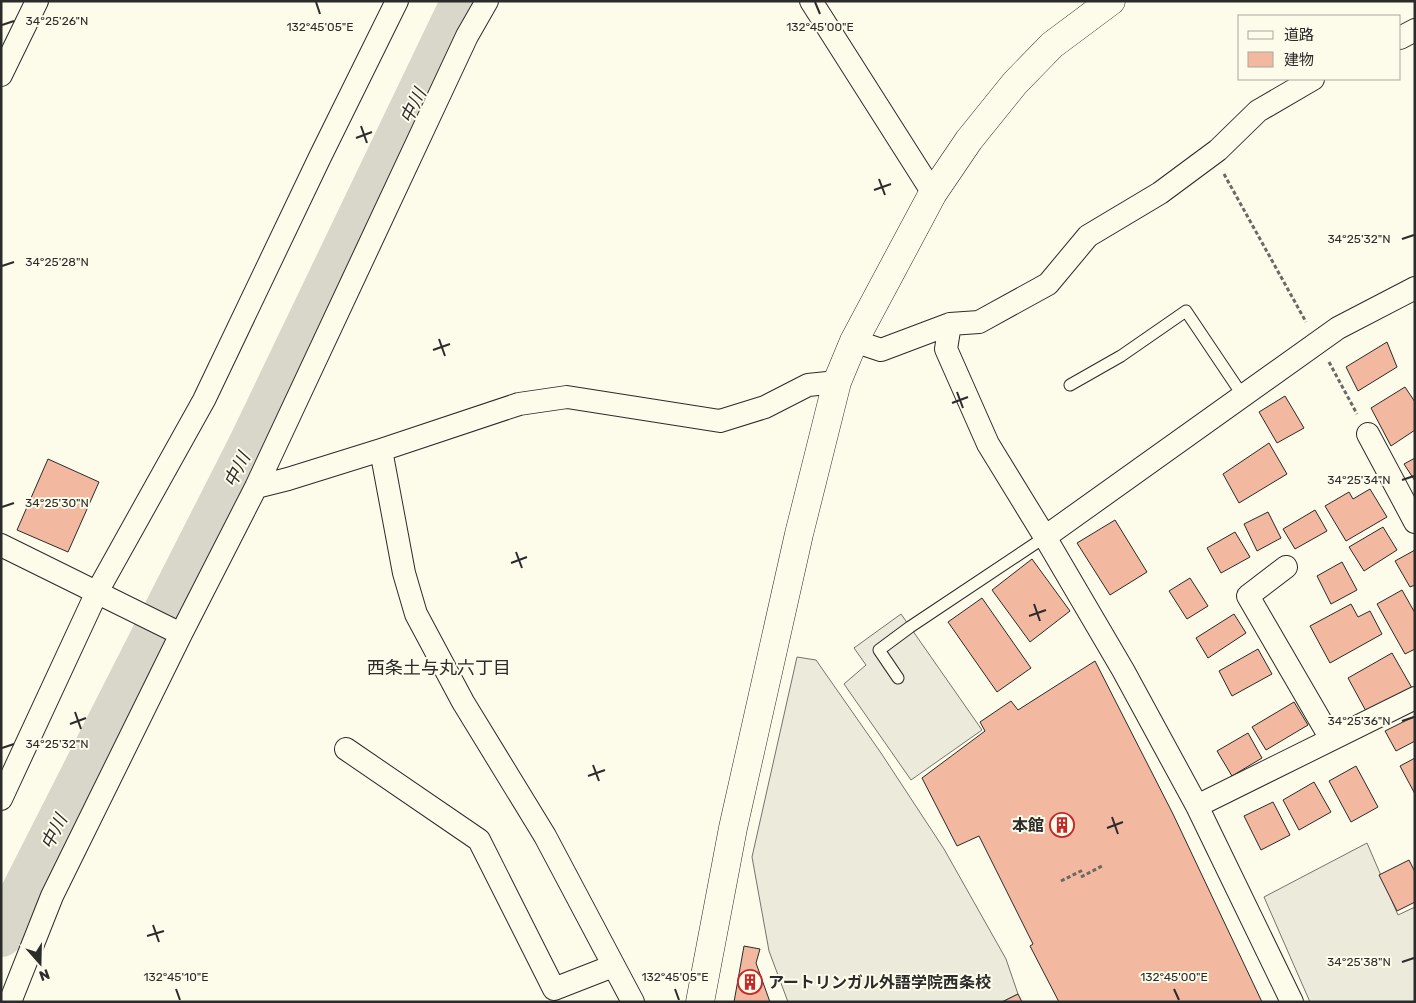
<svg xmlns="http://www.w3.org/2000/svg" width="1416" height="1003" font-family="Rubik,'Noto Sans JP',sans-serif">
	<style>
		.parking { fill: #eceadb; stroke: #74746e }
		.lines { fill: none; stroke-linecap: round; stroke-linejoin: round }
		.river { stroke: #d8d7c9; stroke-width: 44 }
		.building { fill: #f2b8a0; stroke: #2b2b2b }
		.lane-casing { stroke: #2b2b2b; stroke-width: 13 }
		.street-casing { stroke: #2b2b2b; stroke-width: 24 }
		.secondary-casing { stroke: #2b2b2b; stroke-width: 29 }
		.path { stroke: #6a6964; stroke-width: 3; stroke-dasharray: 4 2.5; stroke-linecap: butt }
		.lane { stroke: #fdfbea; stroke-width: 11 }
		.street { stroke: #fdfbea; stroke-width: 22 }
		.secondary { stroke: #fdfbea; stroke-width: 28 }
		.ticks { fill: none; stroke: #2b2b2b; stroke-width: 2 }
		.labels { text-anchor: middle; stroke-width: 4; stroke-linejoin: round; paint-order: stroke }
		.poi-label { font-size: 16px; font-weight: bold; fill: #2b2b2b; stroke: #fdfbea; text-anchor: end }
		.water-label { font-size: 18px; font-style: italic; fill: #2b2b2b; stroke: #fdfbea }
		.neighbourhood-label { font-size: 18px; fill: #2b2b2b; stroke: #fdfbea }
		.ticks-label { font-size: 12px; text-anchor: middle; fill: #2b2b2b; stroke: #fdfbea; stroke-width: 4; stroke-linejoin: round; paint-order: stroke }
	</style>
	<rect width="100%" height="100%" fill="#fdfbea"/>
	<path class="parking" d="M901,614L982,730L911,780L844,684L866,665L854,648Z
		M797,657L816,660L881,753L944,849L1006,959L1018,994L1002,1002H788L769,951L752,857Z
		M1367,843L1398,915L1415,907V1002H1310L1264,897Z"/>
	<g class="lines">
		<path class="river" d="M1,935L250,445L463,1"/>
	</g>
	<path class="building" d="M1387,342L1397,367L1358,391L1346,367Z
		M1405,387L1415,402V430L1391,446L1371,408Z
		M1285,396L1304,428L1277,443L1259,412Z
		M1269,443L1287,474L1239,503L1223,474Z
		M1415,458V481L1404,464Z
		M48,459L99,482L68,552L17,530Z
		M1370,489L1387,517L1346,541L1325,506L1349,492L1353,499Z
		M1315,510L1327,531L1295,549L1283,529Z
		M1268,512L1281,538L1257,551L1244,524Z
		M1115,520L1147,572L1110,595L1077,543Z
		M1383,527L1397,550L1364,571L1349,547Z
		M1235,532L1250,557L1221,573L1207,548Z
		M1415,550V585L1410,587L1395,561Z
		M1032,559L1070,611L1030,642L992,590Z
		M1342,562L1357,590L1331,604L1317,576Z
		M1190,578L1208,606L1187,619L1169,591Z
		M1402,590L1415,613V649L1405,654L1377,604Z
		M982,598L1031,668L997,692L948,622Z
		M1351,604L1358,617L1370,611L1382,634L1330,663L1310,626Z
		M1234,614L1246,633L1208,658L1196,638Z
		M1258,649L1272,674L1232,696L1219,671Z
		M1392,653L1412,688L1367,713L1348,678Z
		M1095,661L1173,814L1262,1002H1059L1030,946L1033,944L979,836L957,846L922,778L985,731L980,722L1011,701L1018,710Z
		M1294,702L1308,725L1266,750L1252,727Z
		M1415,716V741L1396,751L1385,731Z
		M1248,733L1262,758L1232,776L1217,751Z
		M1415,758V794L1400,766Z
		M1356,766L1378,807L1351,822L1329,781Z
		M1314,782L1331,812L1299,830L1283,800Z
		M1273,802L1290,835L1261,850L1244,816Z
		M1409,860L1415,872V902L1397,911L1379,875Z
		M744,946L760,949L756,963L770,1002H734Z
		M1018,994L1022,1002H1002Z"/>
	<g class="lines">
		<defs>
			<path id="lane" d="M1070,385L1121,356L1186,311L1243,396
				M898,678L879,650L910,627L1045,537"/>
			<path id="street" d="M811,1L933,193
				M1400,38L1415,30
				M1,75L37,1
				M950,324L979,322L1048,284L1088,236L1160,193L1218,150L1258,111L1313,79
				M854,341L881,350L950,324L946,349L988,444L1045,537L1123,670L1197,806L1292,1002
				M1368,434L1415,522
				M381,450L404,573L416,614L463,702L545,836L633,1002
				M256,487L288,479L381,450L519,404L567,397L720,421L765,407L808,385L837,382
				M1045,537L1338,328L1415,288
				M1,545L181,634
				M1286,567L1248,596L1331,739
				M346,749L479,840L554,989L613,966
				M1,799L97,592L204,400L320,157L397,1
				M1197,806L1415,698
				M10,1002L52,896L181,634L256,487L467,36L487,1"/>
			<path id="secondary" d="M700,1002L733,828L799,534L837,382L854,341L933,193L969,140L1015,83L1052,45L1111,1"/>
		</defs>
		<use href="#lane" class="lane-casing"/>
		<use href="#street" class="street-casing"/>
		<use href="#secondary" class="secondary-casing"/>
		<path class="path" d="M1224,174L1306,322
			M1329,362L1357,414
			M1081,877L1102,866
			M1061,881L1083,870"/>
		<use href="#lane" class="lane"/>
		<use href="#street" class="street"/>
		<use href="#secondary" class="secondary"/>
	</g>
	<path class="ticks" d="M316,2L320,14M815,2L820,14M2,25L14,21M361,126L367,143M356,138L372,132M879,179L885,195M874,190L891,184M1402,239L1414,235M2,266L14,262M439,339L445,356M433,350L450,344M957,392L963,408M952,403L968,397M1402,480L1414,476M2,507L14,503M516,552L522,568M511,563L527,557M1034,604L1040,621M1029,616L1046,610M75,712L81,729M1402,721L1414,717M70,724L86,718M2,748L14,744M593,765L599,781M588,776L605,770M1112,817L1118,834M1107,828L1123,822M153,925L159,942M147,936L164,931M1402,962L1414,958M176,989L180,1000M675,989L679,1000M1174,989L1179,1000"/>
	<defs>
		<symbol id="building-ring" viewBox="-11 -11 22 22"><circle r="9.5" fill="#fdfbea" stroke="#c62828" stroke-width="1.5"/><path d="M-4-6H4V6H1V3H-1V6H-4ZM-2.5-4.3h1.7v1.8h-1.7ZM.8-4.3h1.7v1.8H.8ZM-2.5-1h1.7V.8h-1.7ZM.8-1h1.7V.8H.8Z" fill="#c62828"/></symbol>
	</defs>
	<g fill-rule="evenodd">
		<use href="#building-ring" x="1048" y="811" width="28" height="28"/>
		<use href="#building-ring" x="736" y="968" width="28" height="28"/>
	</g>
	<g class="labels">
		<g class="poi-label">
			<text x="1044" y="831">本館</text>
			<text x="768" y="988" text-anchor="start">アートリンガル外語学院西条校</text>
		</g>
		<g class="water-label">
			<text transform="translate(413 106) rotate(-64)" y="6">中川</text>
			<text transform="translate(237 470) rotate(-63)" y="6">中川</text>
			<text transform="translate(54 832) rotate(-63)" y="6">中川</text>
		</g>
		<g class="neighbourhood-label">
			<text x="439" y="674">西条土与丸六丁目</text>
		</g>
	</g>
	<g class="ticks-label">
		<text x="57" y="25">34°25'26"N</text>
		<text x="320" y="31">132°45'05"E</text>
		<text x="820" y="31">132°45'00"E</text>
		<text x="1359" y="243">34°25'32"N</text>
		<text x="57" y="266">34°25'28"N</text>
		<text x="1359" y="484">34°25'34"N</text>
		<text x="57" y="507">34°25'30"N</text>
		<text x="1359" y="725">34°25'36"N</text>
		<text x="57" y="748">34°25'32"N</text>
		<text x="1359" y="966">34°25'38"N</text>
		<text x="176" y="981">132°45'10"E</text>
		<text x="675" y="981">132°45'05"E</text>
		<text x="1174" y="981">132°45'00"E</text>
	</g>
	<rect width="1416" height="1003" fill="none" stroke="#2b2b2b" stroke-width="5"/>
	<rect x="1238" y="15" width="162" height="65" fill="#fdfbea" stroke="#a9a89e"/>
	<rect x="1248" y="31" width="25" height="8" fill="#fdfbea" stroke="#a9a89e"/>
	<text x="1284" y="40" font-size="15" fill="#2b2b2b">道路</text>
	<rect x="1248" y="52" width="25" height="15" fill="#f2b8a0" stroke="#a9a89e"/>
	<text x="1284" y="65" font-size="15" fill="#2b2b2b">建物</text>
	<g transform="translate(40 963) rotate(160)" stroke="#fdfbea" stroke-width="4" paint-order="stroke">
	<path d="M0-4L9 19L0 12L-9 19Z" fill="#2b2b2b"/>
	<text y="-8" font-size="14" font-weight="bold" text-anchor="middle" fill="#2b2b2b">N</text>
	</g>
</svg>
